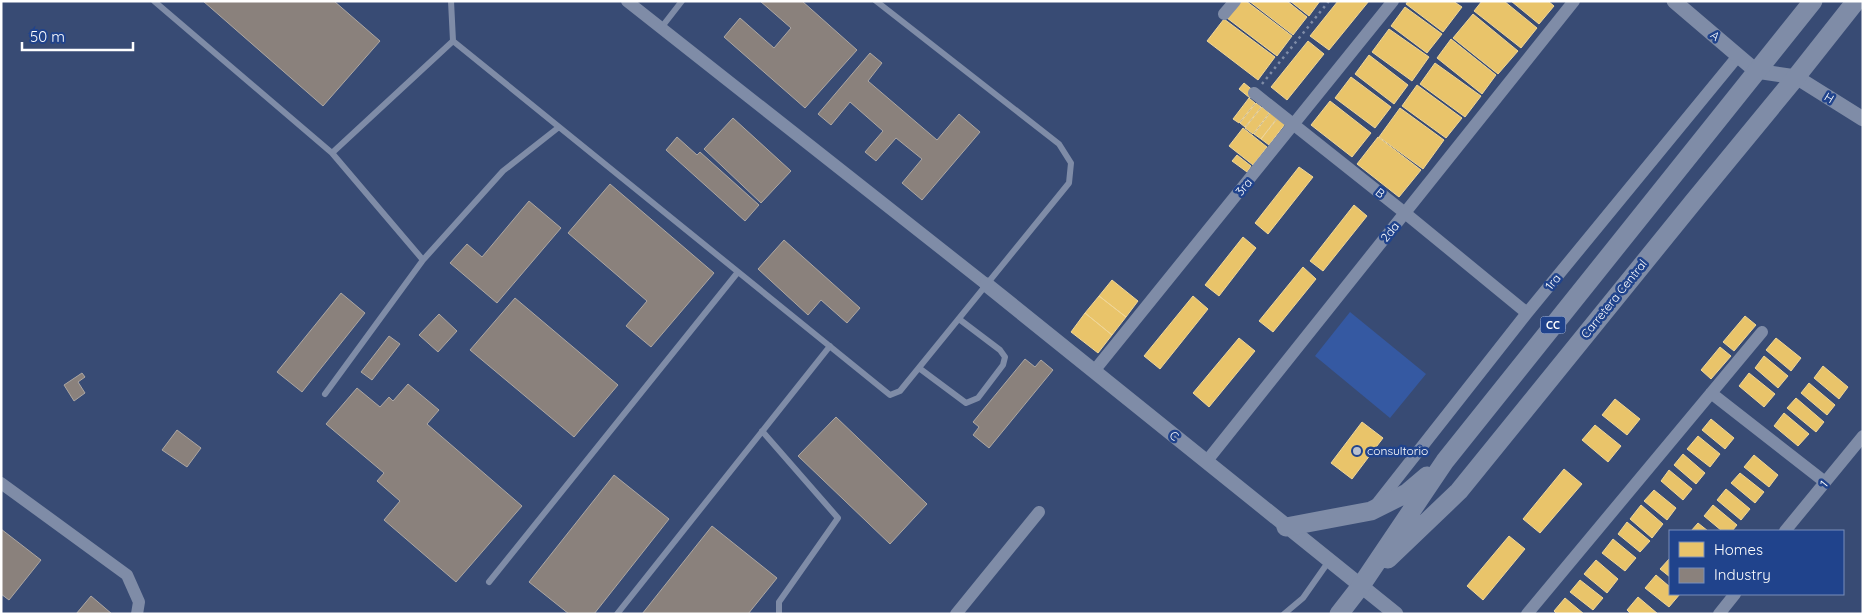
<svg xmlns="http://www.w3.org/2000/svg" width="1864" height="615" font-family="Quicksand,sans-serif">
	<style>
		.green { fill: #3559a2 }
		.homes { fill: #e9c46a; stroke: #f0d697 }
		.industry { fill: #8a817c; stroke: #ada7a3 }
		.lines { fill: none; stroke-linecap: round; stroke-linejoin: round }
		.path { stroke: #7f8ca7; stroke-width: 2.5; stroke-dasharray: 2.5 4; stroke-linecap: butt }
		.service { stroke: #7f8ca7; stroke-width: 6 }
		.minor { stroke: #7f8ca7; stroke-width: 12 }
		.tertiary { stroke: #7f8ca7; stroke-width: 15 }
		.primary { stroke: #7f8ca7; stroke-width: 19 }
		.poi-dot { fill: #b9c0ce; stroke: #20438c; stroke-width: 2 }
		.labels { text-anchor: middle; stroke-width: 5; stroke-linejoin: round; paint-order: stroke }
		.shield { fill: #20438c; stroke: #bcc7dc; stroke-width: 1 }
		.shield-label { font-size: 11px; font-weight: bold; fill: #fff }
		.street-label { font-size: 12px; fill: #fff; stroke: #20438c }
		.poi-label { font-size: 12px; fill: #fff; stroke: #20438c; text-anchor: start }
	</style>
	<rect width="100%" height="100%" fill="#384b74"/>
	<path class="green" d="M1350,312L1426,374L1390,418L1315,356Z"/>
	<path class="homes" d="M1240,1H1246L1292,36L1277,56L1227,18Z
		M1249,1H1287L1307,17L1293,35Z
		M1290,1H1320L1309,16Z
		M1338,1H1369L1329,50L1310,36Z
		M1408,1H1453L1462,7L1443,32L1406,4Z
		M1482,1H1504L1537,28L1521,48L1474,11Z
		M1511,1H1548L1554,6L1539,24Z
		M1405,7L1442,34L1427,53L1391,26Z
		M1473,14L1518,51L1498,74L1453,38Z
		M1224,19L1275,57L1258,80L1207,41Z
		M1389,29L1429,57L1412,81L1372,52Z
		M1451,39L1496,75L1482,94L1437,58Z
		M1308,41L1324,54L1287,100L1271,87Z
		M1369,55L1408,85L1394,104L1355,74Z
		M1435,63L1481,96L1465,117L1420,84Z
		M1351,77L1391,107L1375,128L1335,98Z
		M1244,83L1255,92L1250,98L1239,89Z
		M1417,85L1462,118L1446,138L1402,106Z
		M1249,98L1255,103L1239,123L1233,119Z
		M1330,101L1371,133L1352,157L1311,125Z
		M1256,103L1261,107L1245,127L1240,123Z
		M1262,107L1269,113L1253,134L1245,128Z
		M1400,108L1444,140L1423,169L1379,137Z
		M1270,113L1277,118L1261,139L1254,134Z
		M1278,118L1285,124L1269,145L1261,139Z
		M1243,128L1267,147L1253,165L1229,146Z
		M1378,137L1421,170L1399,197L1357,164Z
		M1237,155L1251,166L1247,172L1232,161Z
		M1299,167L1313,177L1268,234L1255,223Z
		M1354,205L1367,216L1323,271L1310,261Z
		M1243,237L1256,248L1219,296L1205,285Z
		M1303,267L1316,279L1273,332L1259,321Z
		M1112,280L1138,301L1126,317L1099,296Z
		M1099,296L1126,317L1112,335L1085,313Z
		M1193,296L1208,309L1160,369L1144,356Z
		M1085,313L1112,335L1098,353L1071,332Z
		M1745,316L1756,325L1734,351L1723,342Z
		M1239,338L1255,351L1209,407L1193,393Z
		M1776,338L1801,358L1791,371L1766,350Z
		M1720,347L1731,356L1711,379L1701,370Z
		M1764,356L1788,376L1778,388L1755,368Z
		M1823,366L1848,387L1839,399L1814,378Z
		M1749,373L1775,394L1764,407L1739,386Z
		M1809,383L1835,405L1827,415L1801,393Z
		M1796,398L1824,422L1816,432L1787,408Z
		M1615,399L1640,419L1627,435L1602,415Z
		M1784,413L1809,434L1798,446L1774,426Z
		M1711,419L1734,438L1725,449L1702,430Z
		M1362,422L1383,438L1352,479L1331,463Z
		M1595,425L1621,446L1608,462L1582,440Z
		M1698,436L1720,454L1710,467L1687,449Z
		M1683,454L1705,473L1696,484L1674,465Z
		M1754,455L1778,475L1769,487L1744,467Z
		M1564,469L1582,484L1540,533L1523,519Z
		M1669,470L1692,489L1683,500L1661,481Z
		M1740,473L1764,492L1755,503L1731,483Z
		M1726,489L1750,509L1741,520L1717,500Z
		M1654,490L1676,508L1667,520L1644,501Z
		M1641,505L1663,524L1652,538L1630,519Z
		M1713,505L1737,525L1732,531H1722L1704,516Z
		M1627,522L1650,541L1640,552L1618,534Z
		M1698,523L1708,531H1691Z
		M1509,536L1525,549L1483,600L1467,586Z
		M1613,539L1636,558L1625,571L1602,553Z
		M1670,558V577L1660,569Z
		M1596,560L1618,579L1607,593L1584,574Z
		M1656,575L1670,587V594H1680L1669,607L1645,588Z
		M1580,580L1603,598L1593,610L1570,592Z
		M1638,597L1658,614H1631L1627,610Z
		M1565,598L1584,614H1557L1554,611Z"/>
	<path class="industry" d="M203,1H334L380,41L323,106Z
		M760,1H802L857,50L805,108L724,37L740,18L774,48L791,28Z
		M870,53L882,63L868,81L937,140L959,114L980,132L922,200L902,183L922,159L896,138L876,161L865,152L883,131L850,102L831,125L818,114Z
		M733,118L791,171L761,203L704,149Z
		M677,137L697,155L700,152L759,205L745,221L666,150Z
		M610,184L714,273L651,347L626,326L647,301L568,233Z
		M529,201L561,228L497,303L450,263L467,244L482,257Z
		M784,240L860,308L847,323L821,300L808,315L758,269Z
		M341,293L365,313L302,392L277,372Z
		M515,298L618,385L574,437L470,350Z
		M439,314L457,331L438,352L419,335Z
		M389,336L400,344L372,380L361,372Z
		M1025,359L1035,367L1041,360L1053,370L989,448L973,435L979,427L973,422Z
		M82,373L85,377L78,382L85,393L74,401L64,385Z
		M408,384L439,410L427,424L522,506L456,582L384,520L400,501L377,481L384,473L326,424L357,388L380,407L389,397L393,401Z
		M836,417L927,504L890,544L798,456Z
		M177,430L201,448L187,467L162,450Z
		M614,475L669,519L594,614H569L529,582Z
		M712,526L777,578L748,614H642Z
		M1,529L41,560L9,600L1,594Z
		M91,596L112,614H76Z"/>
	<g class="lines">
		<path class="path" d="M1262,84L1329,1"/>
		<path class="service" d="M154,1L332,153L453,41L451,1
			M661,28L682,1
			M453,41L890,395L900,391L1069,183L1071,163L1059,144L876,1
			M332,153L423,260
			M919,368L966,403L978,398L1003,365L1005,357L1000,350L959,319
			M325,394L423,260L503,171L559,127
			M762,431L838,518L779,602V614
			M489,582L738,272
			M617,614L830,346
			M1284,614L1303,598L1329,561"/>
		<path class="minor" d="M627,1L987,285
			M1224,14L1235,1
			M1254,93L1405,213L1527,313
			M1094,371L1393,1
			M1711,393L1825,482
			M1206,462L1574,1
			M1,483L127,575L139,602L137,614
			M1376,505L1527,313L1738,56
			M1785,531L1863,436
			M956,614L1039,512
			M1527,614L1762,332
			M1719,614L1735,594"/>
		<path class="tertiary" d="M1674,1L1756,71L1796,77L1863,119
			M987,285L1396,614"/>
		<path class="primary" d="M1286,527L1371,511L1407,493L1427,476
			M1388,559L1459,491L1694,201L1796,77L1856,1
			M1339,614L1360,587L1445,461L1813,1"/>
	</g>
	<circle class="poi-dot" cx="1357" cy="451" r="5"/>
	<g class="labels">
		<rect class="shield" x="1540.5" y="316.5" width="25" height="17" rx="4"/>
		<g class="shield-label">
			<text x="1553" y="329">CC</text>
		</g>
		<g class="street-label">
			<text transform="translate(1715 36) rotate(40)" y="4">A</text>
			<text transform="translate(1829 98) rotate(31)" y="4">H</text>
			<text transform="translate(1244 187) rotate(-50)" y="4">3ra</text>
			<text transform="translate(1380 193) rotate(39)" y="4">B</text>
			<text transform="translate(1390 232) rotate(-51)" y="4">2da</text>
			<text transform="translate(1553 282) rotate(-51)" y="4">1ra</text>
			<text transform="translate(1614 299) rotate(-51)" y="4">Carretera Central</text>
			<text transform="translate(1174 436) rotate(39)" y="4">C</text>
			<text transform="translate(1824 484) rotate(-51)" y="4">1</text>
		</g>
		<g class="poi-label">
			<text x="1367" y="455">consultorio</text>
		</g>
	</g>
	<rect width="1864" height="615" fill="none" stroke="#ffffff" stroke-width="5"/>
	<rect x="1669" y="530" width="175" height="65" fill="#20438c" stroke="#798eba"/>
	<rect x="1679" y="542" width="25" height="15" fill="#e9c46a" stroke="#798eba"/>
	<text x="1714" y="555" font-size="15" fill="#ffffff">Homes</text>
	<rect x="1679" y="568" width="25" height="15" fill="#8a817c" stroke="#798eba"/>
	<text x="1714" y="580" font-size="15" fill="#ffffff">Industry</text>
	<path d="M22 42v8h111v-8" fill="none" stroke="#ffffff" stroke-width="2.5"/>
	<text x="30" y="42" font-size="15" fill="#ffffff" stroke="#20438c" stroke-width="4" paint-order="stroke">50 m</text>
</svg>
